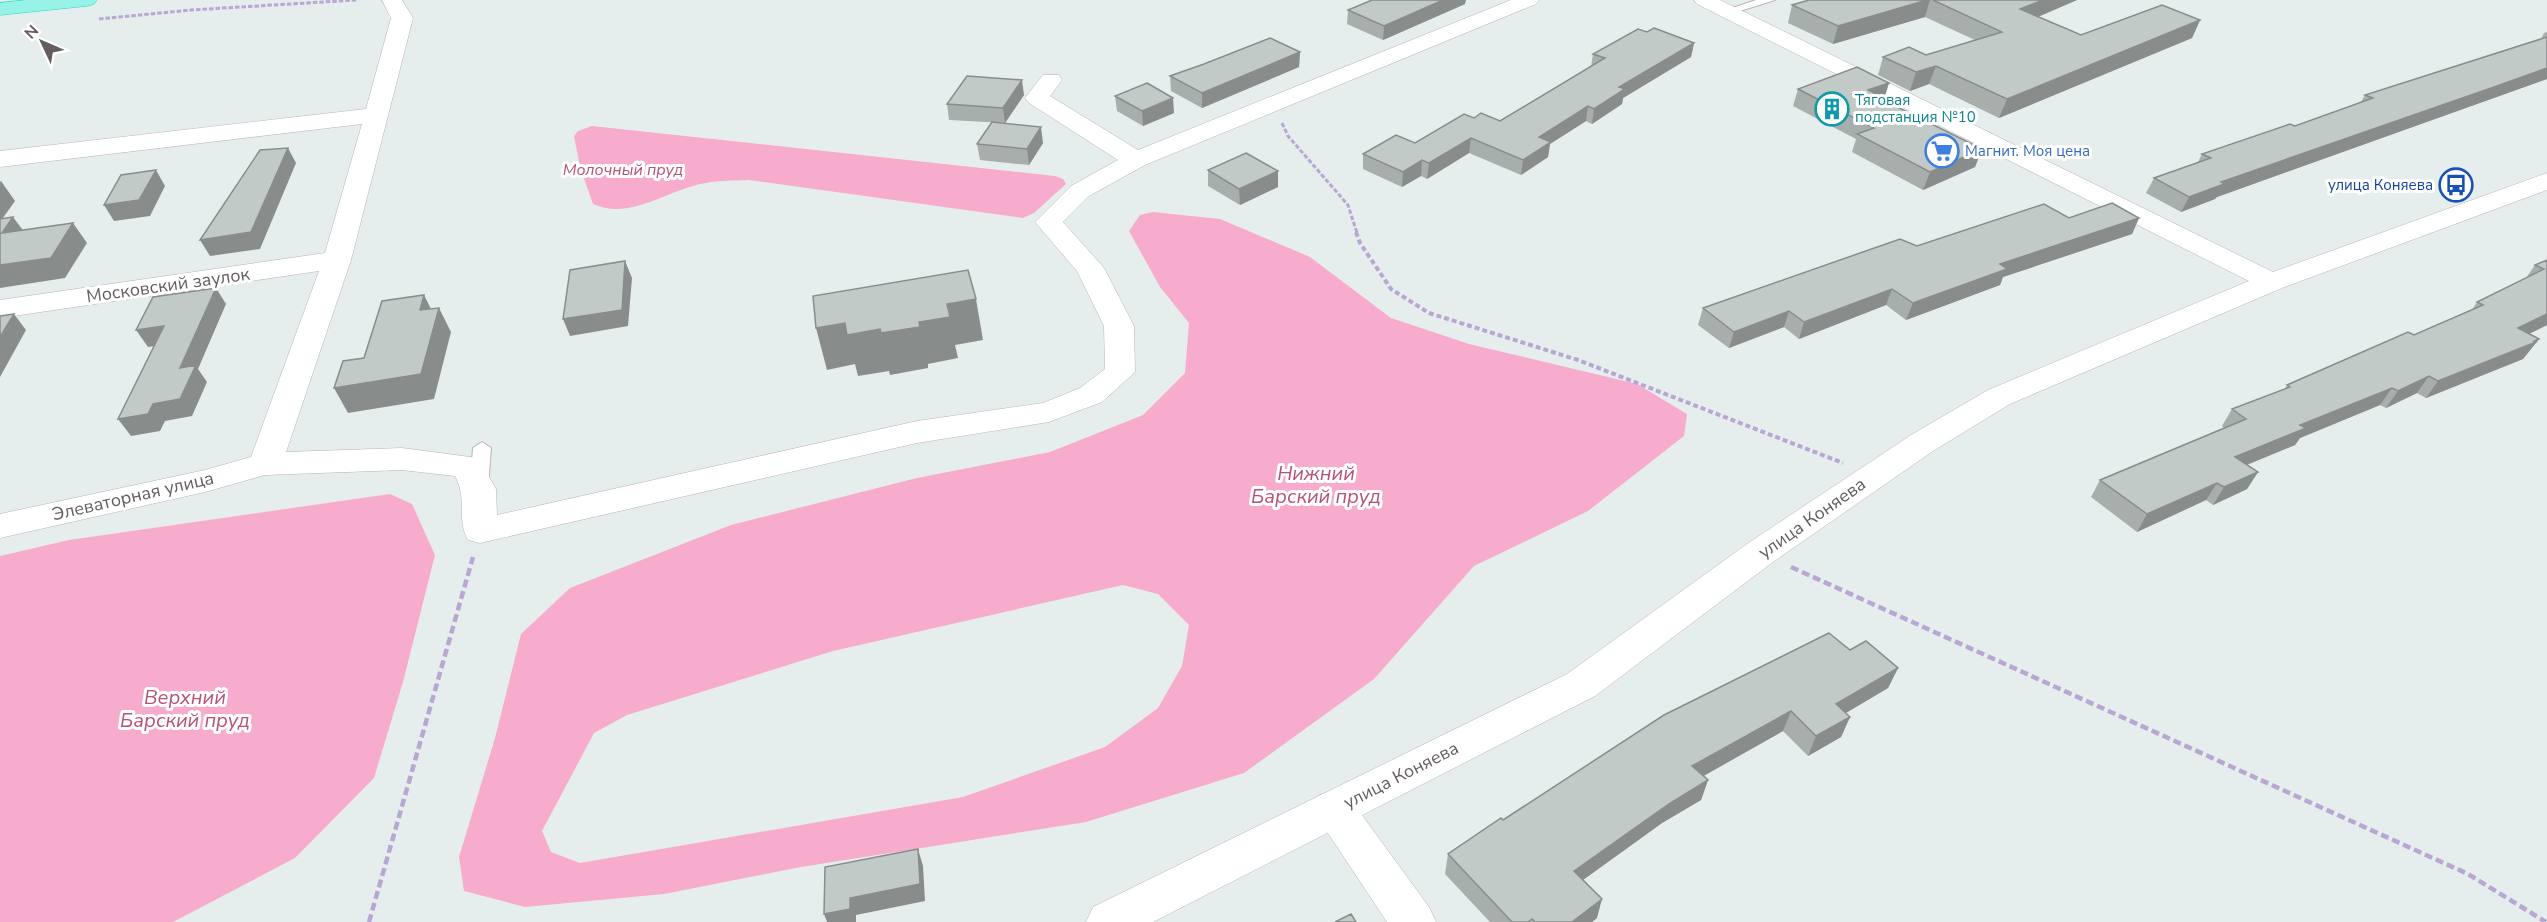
<svg xmlns="http://www.w3.org/2000/svg" width="2547" height="922" font-family="'Nunito Sans',sans-serif">
	<style>
		.water { fill: #f7accd; fill-rule: evenodd }
		.lines { fill: none; stroke-linecap: round; stroke-linejoin: round }
		.lane-casing { stroke: #b9b3b4; stroke-width: 2 }
		.street-casing { stroke: #b9b3b4; stroke-width: 1 }
		.secondary-casing { stroke: #bbb4b6; stroke-width: 1 }
		.highway-casing { stroke: #15deb9; stroke-width: 1 }
		.path-far2 { stroke: #b7a7d2; stroke-width: 3; stroke-dasharray: 4.5 2; stroke-linecap: butt }
		.path-far1 { stroke: #b7a7d2; stroke-width: 4; stroke-dasharray: 5 3; stroke-linecap: butt }
		.path { stroke: #b7a7d2; stroke-width: 4.5; stroke-dasharray: 8 4; stroke-linecap: butt }
		.lane { fill: #fff; fill-rule: evenodd }
		.street { fill: #fff; fill-rule: evenodd }
		.secondary { fill: #fff; fill-rule: evenodd }
		.highway { fill: #97f3e8; fill-rule: evenodd }
		.wall { fill: #a7aeac }
		.shaded-wall { fill: #888d8c }
		.building { fill: #c2cac8; stroke: #888d8c; stroke-width: 1.5 }
		.labels { text-anchor: middle; stroke-width: 6; stroke-linejoin: round; paint-order: stroke }
		.far-culture-label { font-size: 15px; fill: #0d838f; stroke: #fff; text-anchor: start }
		.far-shop-label { font-size: 15px; fill: #366cbe; stroke: #fff; text-anchor: start }
		.far-transit-label { font-size: 15px; fill: #164399; stroke: #fff; text-anchor: end }
		.far-water-label { font-size: 16px; font-style: italic; fill: #b95176; stroke: #fff }
		.street-label { font-size: 18px; fill: #645d5f; stroke: #fff }
		.water-label { font-size: 20px; font-style: italic; fill: #b95176; stroke: #fff }
	</style>
	<rect width="100%" height="100%" fill="#e5eeed"/>
	<path class="water" d="M592,126L1055,176L1063,179L1066,184L1034,213L1023,218L749,180C735,181 720,180 706,183C668,189 631,221 593,204L580,167L574,136L578,131Z
		M1153,212L1220,219L1310,257L1391,318L1469,344L1637,384L1687,414L1684,436L1588,511L1474,566L1374,679L1244,773L1086,822L801,867L664,894L525,907L464,891L459,857L495,738L521,634L570,588L731,525L917,478L1050,452L1143,415L1185,373L1189,323L1160,287L1129,231L1140,215ZM1123,585L1158,594L1189,625L1182,666L1158,708L1105,747L963,797L580,863L551,852L542,831L594,733L627,715L833,651Z
		M390,494L412,504L435,555L403,682L374,778L295,858L173,922H0V556L69,540Z"/>
	<g class="lines">
		<defs>
			<path id="lane" d="M1756,0H1775L1727,15L1721,12Z
				M482,442L491,448L488,487L485,491H473L470,487L473,448Z"/>
			<path id="street" d="M382,0H402L413,18L351,260L286,452L402,448L478,458L496,489L497,515L917,421L1043,403L1080,388L1105,369L1104,326L1077,271L1035,222L1071,186L1118,160L1029,103L1025,98L1043,75H1059L1062,80L1050,96L1138,150L1511,0H1539L1536,4L1145,165L1089,196L1063,222L1104,268L1134,326L1135,372L1102,402L1049,422L917,443L480,543L468,540C456,519 468,500 455,476L402,470L265,475L205,492L0,538V514L205,470L251,457L319,271L0,318V300L325,253L362,124L0,167V151L366,109L391,18Z
				M1333,791L1348,796L1429,907L1436,922H1387L1312,809L1318,796Z"/>
			<path id="secondary" d="M1694,0H1720L2273,272L2547,173V190L2282,288L2010,404L1933,451L1773,562L1595,696L1153,922H1086L1093,907L1567,674L1747,544L1911,435L1988,390L2249,281L1697,4Z"/>
			<path id="highway" d="M26,0H97L94,4L87,6L0,15V3Z"/>
		</defs>
		<use href="#lane" class="lane-casing"/>
		<use href="#street" class="street-casing"/>
		<use href="#secondary" class="secondary-casing"/>
		<use href="#highway" class="highway-casing"/>
		<path class="path-far2" d="M99,19L191,10L356,0
			M1282,123L1288,136L1348,205L1357,233"/>
		<path class="path-far1" d="M1356,232L1360,243L1391,289L1429,313L1578,360L1843,463"/>
		<path class="path" d="M1791,567L2468,874L2546,922
			M369,922L473,557"/>
		<use href="#lane" class="lane"/>
		<use href="#street" class="street"/>
		<use href="#secondary" class="secondary"/>
		<use href="#highway" class="highway"/>
	</g>
	<path class="wall" d="M1809,0H2077L2038,17L2081,35L2200,20L2192,38L1999,118L1929,84L1910,91L1878,75L1883,57L1926,55L1975,40L1925,17L1833,44L1788,23L1792,5Z
		M1465,4L1383,40L1347,24L1348,10Z
		M1647,32L1694,43L1691,57L1623,98L1622,104L1592,124L1586,121L1550,144L1548,157L1521,175L1469,153L1427,179L1421,176L1402,187L1363,169V154L1415,143L1500,121L1591,67L1593,54Z
		M2547,32V79L2217,197L2215,199L2181,212L2146,193L2154,178L2198,162L2202,154L2295,126L2361,102L2365,95L2541,39L2544,33Z
		M1300,52L1299,67L1202,108L1171,91L1170,76Z
		M1798,89L1883,100L1982,149L1975,167L1923,190L1852,152L1856,139L1793,106Z
		M1024,95L1005,123L949,120L947,104Z
		M1115,96L1174,113L1143,126L1117,111Z
		M1043,143L1029,165L980,160L977,144Z
		M1208,170L1278,187L1240,205L1208,186Z
		M2069,218H2139L2132,234L2003,277L2000,285L1906,320L1886,305L1799,339L1784,327L1729,348L1698,325L1703,308L1917,246Z
		M2547,260V325L2529,334L2539,339L2523,359L2426,398L2417,393L2386,408L2380,405L2300,438L2295,445L2247,465L2258,472L2247,489L2213,505L2206,500L2137,532L2091,497L2100,480L2224,428L2222,426L2232,409L2285,389L2287,385L2414,335L2472,310L2477,302L2526,278L2535,265Z
		M1850,650L1898,668L1888,688L1846,713L1850,717L1841,737L1808,756L1783,731L1703,776L1708,780L1701,800L1662,823L1583,880L1597,918L1592,922H1490L1445,874L1448,854L1503,820Z"/>
	<path class="shaded-wall" d="M1443,0H1466L1465,4L1383,40L1384,26Z
		M1927,0H1930L1925,17L1833,44L1838,26Z
		M2043,0H2077L2014,27L2020,9Z
		M2200,20L2192,38L1999,118L2007,99Z
		M1694,43L1691,57L1623,98L1622,104L1592,124L1594,109L1619,87Z
		M1300,52L1299,67L1202,108V93Z
		M1936,66L1929,84L1910,91L1916,72Z
		M2547,68V79L2217,197L2215,199L2181,212L2189,197L2221,182Z
		M1022,80L1024,95L1005,123L1003,108Z
		M1889,83L1884,100L1870,105L1868,90Z
		M1173,98L1174,113L1143,126L1142,111Z
		M1588,106L1586,121L1550,144L1548,157L1521,175L1523,160L1539,137Z
		M1041,127L1043,143L1029,165L1027,149Z
		M1471,138L1469,153L1427,179L1429,163Z
		M288,148L296,163L260,249L210,256L200,240Z
		M1982,149L1975,167L1923,190L1930,172Z
		M1422,160L1421,176L1402,187L1403,172Z
		M156,170L165,186L150,216L114,221L104,205Z
		M1278,171V187L1240,205L1239,189Z
		M1,181L15,201L0,222V182Z
		M13,217L28,237L2,233Z
		M2139,218L2132,234L2003,277L2000,285L1906,320L1913,303L2000,264Z
		M73,223L87,243L65,278L0,288V265Z
		M625,261L632,278L628,326L570,336L563,319Z
		M216,288L226,304L198,369L207,382L192,416L165,421L160,431L131,436L118,419L153,404L180,368Z
		M1892,289L1886,305L1799,339L1804,322Z
		M424,295L436,319L439,308L451,332L434,399L348,413L334,388L420,310Z
		M976,299L983,340L955,345L958,358L928,364V368L890,375L889,371L858,376L855,364L827,370L816,328L845,323L919,322L947,304Z
		M1789,311L1784,327L1729,348L1734,332Z
		M14,314L26,330L0,377V337Z
		M2547,314V325L2506,345L2518,328Z
		M164,326L175,343L148,347L136,330Z
		M2539,339L2523,359L2426,398L2438,381Z
		M2429,376L2417,393L2386,408L2398,391Z
		M2392,388L2380,405L2300,438L2295,445L2224,474L2235,457L2300,425Z
		M2258,472L2247,489L2213,505L2224,487Z
		M2217,483L2206,500L2137,532L2147,514Z
		M1898,668L1888,688L1827,724L1836,704Z
		M1791,711L1783,731L1686,786L1692,766Z
		M1850,717L1841,737L1808,756L1816,736Z
		M1708,780L1701,800L1662,823L1569,890L1574,871L1669,804Z
		M918,849L923,866L925,901L856,915V922H827L824,914L850,898Z
		M1602,899L1597,918L1592,922H1572Z"/>
	<path class="building" d="M1372,0H1443L1384,26L1348,10Z
		M1809,0H1927L1838,26L1792,5Z
		M1933,0H2043L2020,9L2081,35L2162,5L2200,20L2007,99L1936,66L1916,72L1883,57L1909,47L1926,55L2002,32Z
		M1654,28L1694,43L1619,87L1625,89L1594,109L1588,106L1539,137L1551,142L1523,160L1471,138L1429,163L1422,160L1403,172L1363,154L1396,135L1415,143L1464,114L1474,118L1481,113L1500,121L1605,58L1593,54L1638,29L1647,32Z
		M2547,37V68L2497,86L2221,182L2224,184L2189,197L2154,178L2211,158L2202,154L2290,124L2295,126L2373,98L2365,95Z
		M1270,38L1300,52L1202,93L1170,76L1204,64Z
		M1857,67L1889,83L1868,90L1876,94L1873,95L1982,149L1930,172L1857,134L1874,128L1798,89Z
		M967,76L1022,80L1003,108L947,104Z
		M1147,83L1173,98L1142,111L1115,96Z
		M992,122L1041,127L1027,149L977,144Z
		M288,148L251,232L200,240L260,150Z
		M1246,153L1278,171L1239,189L1208,170Z
		M156,170L139,200L104,205L121,175Z
		M2112,203L2139,218L2000,264L2007,269L1913,303L1892,289L1804,322L1789,311L1734,332L1703,308L1900,239L1917,246L2044,204L2069,218Z
		M13,217L2,233L73,223L51,258L0,265V219Z
		M2547,260V314L2518,328L2539,339L2534,341L2536,342L2438,381L2429,376L2398,391L2392,388L2300,425L2306,428L2235,457L2258,472L2224,487L2217,483L2147,514L2100,480L2246,419L2232,409L2290,387L2287,385L2408,332L2414,335L2483,305L2477,302L2544,269L2535,265Z
		M625,261L622,310L563,319L570,270Z
		M968,270L976,299L947,304L950,317L919,322L920,327L881,333L880,329L847,335L845,323L816,328L813,296Z
		M216,288L180,368L196,365L180,399L153,404L148,414L118,419L164,326L136,330L153,297Z
		M424,295L420,310L439,308L421,374L334,388L343,361L364,358L382,301Z
		M14,314L0,337V316Z
		M1829,633L1850,650L1866,641L1898,668L1836,704L1850,717L1816,736L1791,711L1692,766L1708,780L1669,804L1574,871L1602,899L1572,922H1535L1532,919L1528,922H1512L1448,854L1501,818L1503,820L1664,715Z
		M918,849L920,884L850,898V909L824,914L825,867Z
		M1351,914L1356,922H1335Z"/>
	<defs>
		<symbol id="building-ring" viewBox="-11 -11 22 22"><circle r="9.5" fill="#fff" stroke="#0f9aa8" stroke-width="1.5"/><path d="M-4-6H4V6H1V3H-1V6H-4ZM-2.5-4.3h1.7v1.8h-1.7ZM.8-4.3h1.7v1.8H.8ZM-2.5-1h1.7V.8h-1.7ZM.8-1h1.7V.8H.8Z" fill="#0f9aa8"/></symbol>
		<symbol id="supermarket-ring" viewBox="-11 -11 22 22"><circle r="9.5" fill="#fff" stroke="#3f7fe0" stroke-width="1.5"/><path d="M-6-5.5h2.5l.6 2H6L4.5 2H-2.5L-4.4-4H-6ZM-1.5 3.2a1.3 1.3 0 1 0 .1 0ZM3 3.2a1.3 1.3 0 1 0 .1 0Z" fill="#3f7fe0"/></symbol>
		<symbol id="bus-ring" viewBox="-11 -11 22 22"><circle r="9.5" fill="#fff" stroke="#1a4fb4" stroke-width="1.5"/><path d="M-5-6H5V4H4V6H2V4H-2V6H-4V4H-5ZM-3.5-4V0h7V-4ZM-3.5 1.2v1.5H-2V1.2ZM2 1.2v1.5H3.5V1.2Z" fill="#1a4fb4"/></symbol>
	</defs>
	<g fill-rule="evenodd">
		<use href="#building-ring" x="1813" y="90" width="38" height="38"/>
		<use href="#supermarket-ring" x="1923" y="132" width="38" height="38"/>
		<use href="#bus-ring" x="2437" y="166" width="38" height="38"/>
	</g>
	<g class="labels">
		<g class="far-culture-label">
			<text x="1855" y="105">Тяговая<tspan x="1855" dy="17">подстанция №10</tspan></text>
		</g>
		<g class="far-shop-label">
			<text x="1965" y="156">Магнит. Моя цена</text>
		</g>
		<g class="far-transit-label">
			<text x="2433" y="190">улица Коняева</text>
		</g>
		<g class="far-water-label">
			<text x="623" y="175">Молочный пруд</text>
		</g>
		<g class="street-label">
			<text transform="translate(168 285) rotate(-8)" y="6">Московский заулок</text>
			<text transform="translate(133 496) rotate(-13)" y="6">Элеваторная улица</text>
			<text transform="translate(1812 518) rotate(-35)" y="6">улица Коняева</text>
			<text transform="translate(1401 775) rotate(-27)" y="6">улица Коняева</text>
		</g>
		<g class="water-label">
			<text x="1316" y="480">Нижний<tspan x="1316" dy="23">Барский пруд</tspan></text>
			<text x="185" y="704">Верхний<tspan x="185" dy="23">Барский пруд</tspan></text>
		</g>
	</g>
	<g transform="translate(42 42) rotate(314)" stroke="#ffffff" stroke-width="4.5" paint-order="stroke">
	<path d="M0-4.5L10 22L0 15L-10 22Z" fill="#645d5f"/>
	<text y="-9" font-size="16" font-weight="bold" text-anchor="middle" fill="#645d5f">N</text>
	</g>
</svg>
